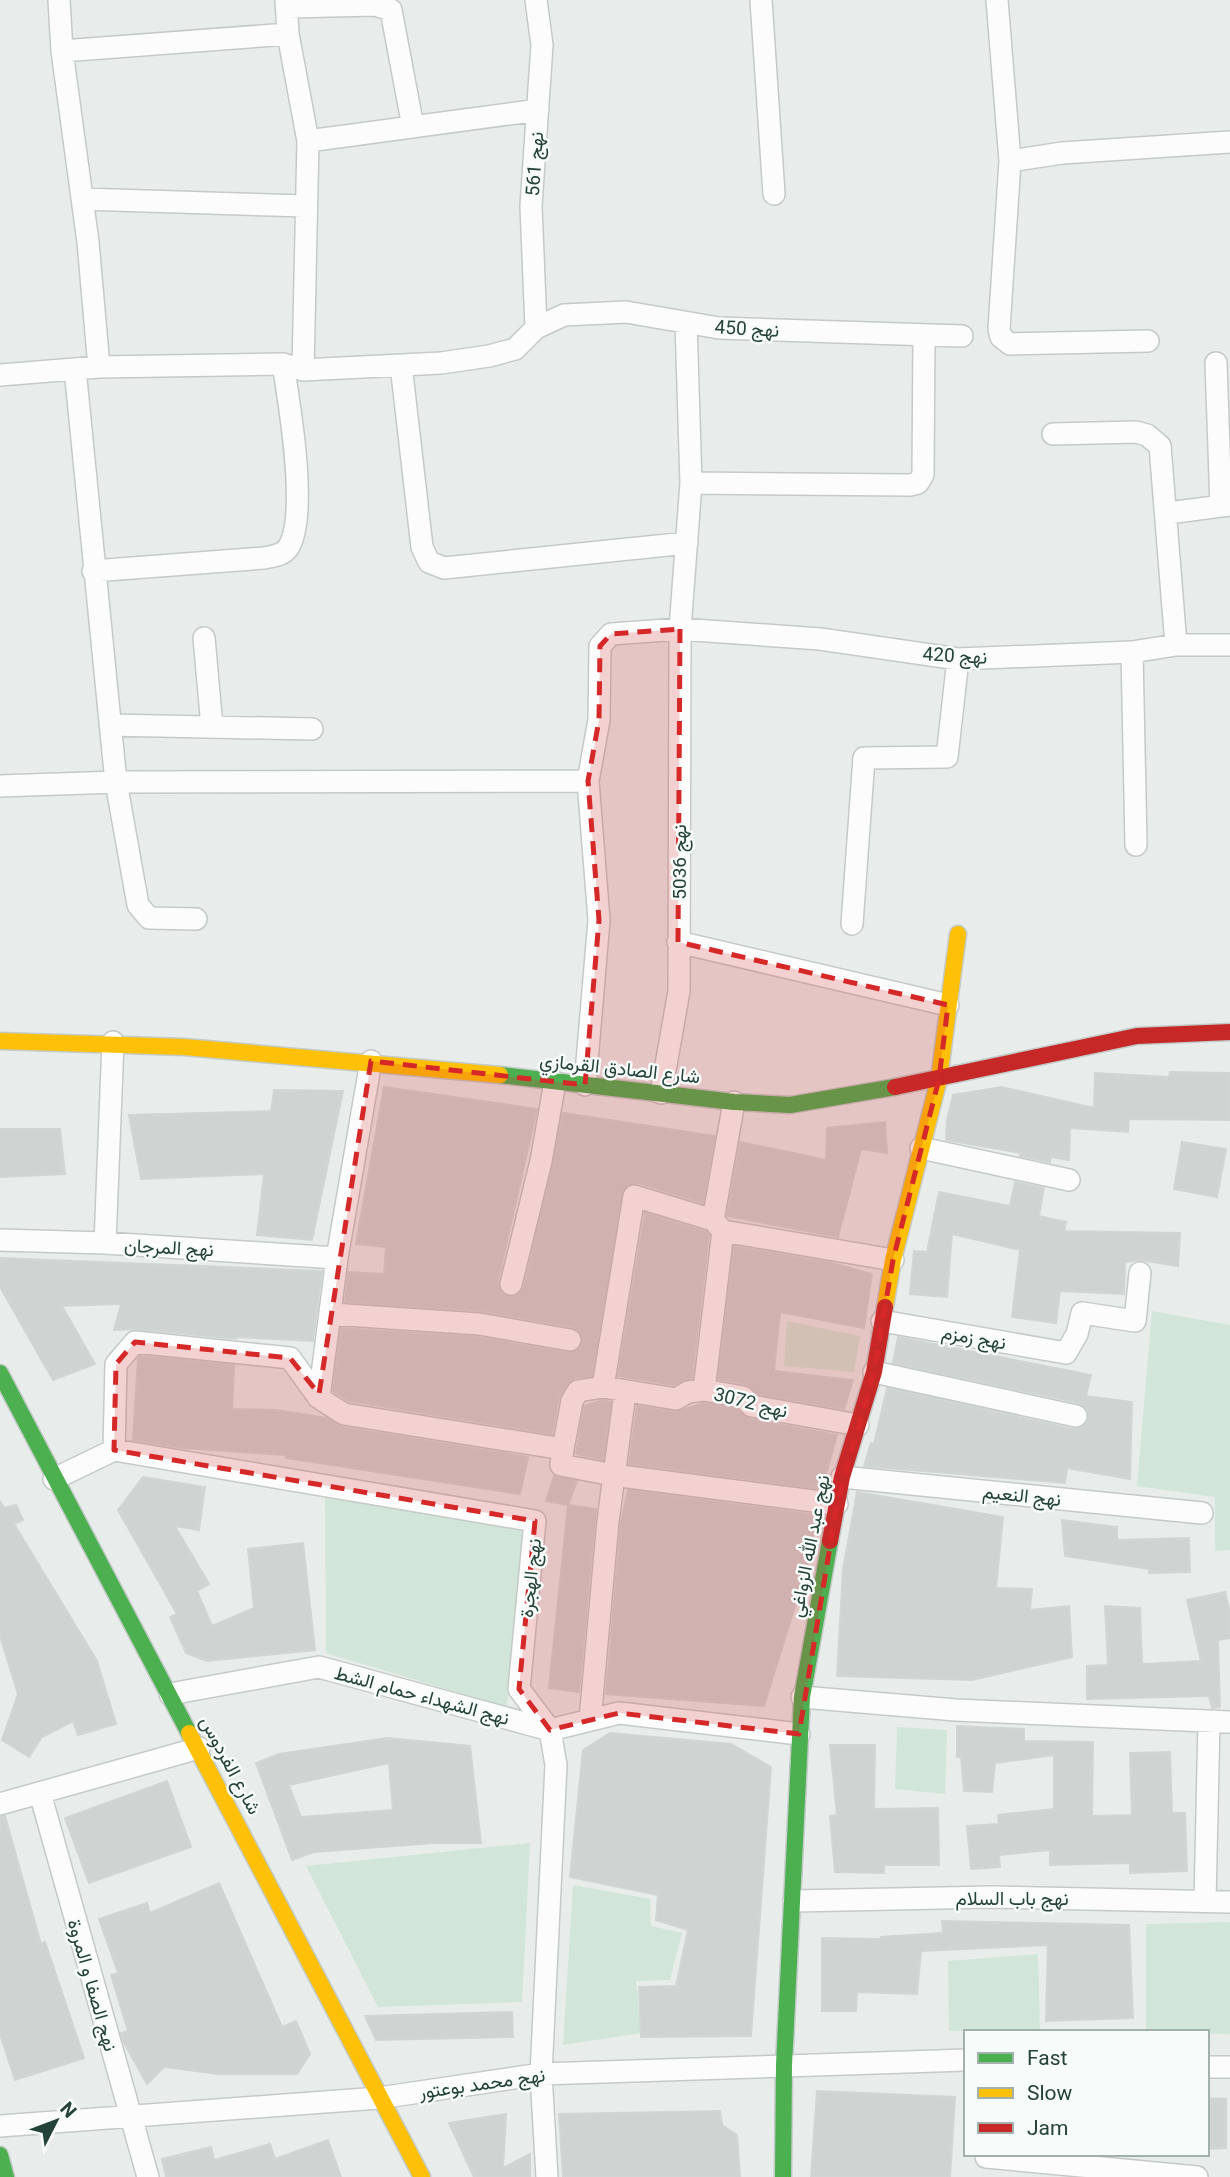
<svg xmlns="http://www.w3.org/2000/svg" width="1230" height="2177" font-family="Roboto,Vazirmatn,sans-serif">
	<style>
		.green { fill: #d1e6d8 }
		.building { fill: #cfd4d2; stroke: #d1d6d4; stroke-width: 2; fill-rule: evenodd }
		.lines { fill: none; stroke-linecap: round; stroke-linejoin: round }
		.street-casing { stroke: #c5cac8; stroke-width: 24 }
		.fast-casing { stroke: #c3cbc8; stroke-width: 19 }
		.slow-casing { stroke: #c3cbc8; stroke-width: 19 }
		.jam-casing { stroke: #c3cbc8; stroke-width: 19 }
		.street { stroke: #fcfcfc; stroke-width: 21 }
		.fast { stroke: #4caf50; stroke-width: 16 }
		.slow { stroke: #ffc107; stroke-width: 16 }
		.jam { stroke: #c62828; stroke-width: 16 }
		.marked { fill: #d62828; fill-opacity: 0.2; stroke: #d62828; stroke-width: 5; stroke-dasharray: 14 9; stroke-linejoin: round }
		.labels { text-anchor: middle; stroke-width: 5; stroke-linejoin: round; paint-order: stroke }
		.street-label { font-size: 19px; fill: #24423a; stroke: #f7fbf9 }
	</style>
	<rect width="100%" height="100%" fill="#e8edeb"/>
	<path class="green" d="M1152,1311L1230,1325V1550L1215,1551V1497L1137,1486Z
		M787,1321L860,1336L854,1372L784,1366Z
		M325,1496L524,1529L507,1707L326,1653Z
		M897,1727L947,1730L945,1794L895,1789Z
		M530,1843L522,2002L378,2007L306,1866Z
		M573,1885L650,1899L651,1926L682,1933L670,1980L636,1981L641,2033L563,2045Z
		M1230,1922V2034L1146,2032V1924Z
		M1038,1954L1040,2031H949L948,1961Z"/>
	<path class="building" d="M1170,1072L1230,1073V1120L1129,1119L1128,1132L1070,1128L1069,1160L1051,1157L1050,1162L1020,1156L1021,1153L946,1140L947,1120L953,1095L1002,1087L1094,1108L1095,1073L1169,1077Z
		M384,1087L537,1109L498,1281L501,1293L509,1297L520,1293L524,1287L563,1113L715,1136L703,1203L638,1183L624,1188L592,1376L575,1378L567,1384L559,1398L552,1434L349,1401L333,1391L341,1328L477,1337L568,1353L580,1349L583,1342L579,1330L572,1327L481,1311L345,1302L348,1272L384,1274L386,1247L356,1244Z
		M274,1090L343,1091L312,1240L257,1235L264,1174L141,1179L129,1115L271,1111Z
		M885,1122L887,1153L861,1149L838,1237L727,1216L740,1142L826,1160L827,1128Z
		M0,1129H60L65,1174L0,1177Z
		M1182,1142L1226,1149L1217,1197L1174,1189Z
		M1015,1182L1044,1188L1039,1216L1066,1222L1064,1231L1180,1233L1178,1266L1141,1260L1125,1262L1124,1294L1060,1291L1056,1323L1012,1317L1020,1250L952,1234L947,1297L910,1294L914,1251L927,1252L939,1192L1010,1206Z
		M645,1213L706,1232L709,1235L692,1378L673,1385L618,1376Z
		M734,1246L832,1263L872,1274L864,1328L780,1312L774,1371L853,1380L844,1409L758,1394L746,1384L718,1379Z
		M0,1258L322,1271L313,1341L236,1337V1339L136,1329L114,1330L121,1304L62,1306L95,1364L53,1380L0,1287Z
		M898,1337L1091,1375L1086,1396L1132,1402L1130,1479L1067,1468L1065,1483L864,1466L871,1443L874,1444L887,1388L1073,1429L1081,1428L1089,1419L1088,1411L1079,1403L893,1363Z
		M140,1356L234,1365L232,1409L276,1410L327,1418L342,1427L528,1457L520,1494L286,1458V1455L183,1448L133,1440L138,1359Z
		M603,1400L611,1402L603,1460L576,1454L584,1406Z
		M704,1403L737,1409L750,1419L837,1435L822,1489L629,1464L637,1406L675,1412Z
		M554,1476L577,1481L568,1505L546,1501Z
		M143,1477L205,1487L199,1530L175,1526L209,1584L197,1591L212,1626L254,1608L248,1549L303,1543L315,1650L207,1661L186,1653L170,1617L177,1614L118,1510Z
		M628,1490L817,1515L809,1561L764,1706L606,1694L621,1522Z
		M857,1492L1003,1517L996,1588L1032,1589L1030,1610L1069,1606L1072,1657L972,1680L837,1676L843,1569Z
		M0,1501L4,1508L16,1505L23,1520L14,1524L97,1661L116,1724L78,1735L73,1721L42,1737L29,1757L2,1740L18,1694L0,1636Z
		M568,1505L596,1509L579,1692L549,1688Z
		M1062,1520L1117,1527V1540L1189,1538L1190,1572L1149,1573V1569L1065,1556Z
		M1225,1592L1230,1613V1638L1218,1640L1220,1707L1212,1708L1209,1696L1087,1699V1666L1108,1665L1105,1606L1140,1608L1142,1664L1201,1661L1187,1600Z
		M957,1726L1024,1729V1741L1093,1742L1092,1816L1132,1815L1130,1753L1170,1752L1172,1813H1185L1187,1871L1130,1873V1863L1050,1865V1850L999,1855L1000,1867L971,1869L967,1826L999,1824L998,1815L1054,1809V1755L995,1763L992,1792L964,1791L961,1757H957Z
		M610,1733L731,1744L771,1767L751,2036L641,2037L639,1987L676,1986L688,1930L656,1920L658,1895L570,1877L583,1750Z
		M387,1738L470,1746L481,1843H434L314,1852L292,1860L256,1763L279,1754ZM389,1763L393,1810L301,1817L289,1785Z
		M830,1745H875L874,1809L938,1808L939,1865H884V1873L835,1872L830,1816L837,1815Z
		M167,1781L191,1847L89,1883L65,1818Z
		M5,1816L41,1944L45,1942L84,2058L15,2080L0,2034V1817Z
		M219,1883L282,2027L296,2021L310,2054L297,2074H219L164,2067L147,2084L123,2041L121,2033L128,2031L111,1975L118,1973L99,1919L147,1903L150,1913Z
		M942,1921L1129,1925L1133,2018L1046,2021L1048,1945L921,1951L917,1994L857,1992L856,2011H822V1938L881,1939V1937L943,1933Z
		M512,2012L513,2037L376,2040L365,2016Z
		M817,2091L955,2097L950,2177H811Z
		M1207,2098L1226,2099V2148L1207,2149Z
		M720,2111L722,2125L737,2135L740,2177H563L559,2114Z
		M506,2114L503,2168L530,2154V2177H474L449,2123Z
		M328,2140L341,2177H166L162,2159L211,2147L214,2160L270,2144L275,2159Z"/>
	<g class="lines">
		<defs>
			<path id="street" d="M59,0L62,51L88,242L99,367
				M286,0L288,34L308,141L303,370
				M536,0L542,45L531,206L536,328
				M761,0L774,194
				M997,0L1010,161
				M287,7L375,5L391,10L413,127
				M62,51L288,34
				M308,141L538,110
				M82,199L305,206
				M1148,341L1010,344L1001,337L999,329L1010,161L1062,153L1230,142
				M1216,363L1221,506
				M401,365L422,547L429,562L444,568L687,543
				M75,369L116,782L138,905L149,918L196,919
				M0,375L99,367L283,364L303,370L441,363L489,356L515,349L536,328L564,315L626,312L719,328L962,336
				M1053,434L1136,432L1147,435L1160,446L1176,645
				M691,483L910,485L918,483L923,475L924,336
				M1168,513L1230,505
				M93,571L264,558C273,556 282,556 288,548C309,516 289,402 283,364
				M204,638L212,727
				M1132,652L1136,845
				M110,725L312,729
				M0,786L116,782L588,781
				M852,924L864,758L947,757L958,659
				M678,942L948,1005
				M585,1085L599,920L588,781L599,720L600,646L611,634L680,629L820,639L958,659L1132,652L1176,645H1230
				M661,1093L679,991L680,629L691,483L686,323
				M734,1102L713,1220L723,1231L893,1260
				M921,1148L1069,1180
				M0,1240L105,1243L337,1258
				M105,1243L113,1042
				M511,1284L541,1161L555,1082
				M331,1314L479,1324L570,1340
				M882,1321L1066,1353L1077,1334L1082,1313L1135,1321L1140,1273
				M874,1372L1076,1416
				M603,1387L634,1196L713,1220
				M704,1390L723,1231
				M319,1398L337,1258L371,1061
				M563,1449L561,1465L613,1475L837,1504
				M114,1450L116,1364L135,1342L290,1358L319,1398L344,1414L563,1449L572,1401L578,1391L603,1387L676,1399L688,1392L704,1390L743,1397L752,1406L858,1425
				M842,1477L1202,1513
				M54,1479L114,1450L535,1521L519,1689L550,1730L556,1765L541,2074L547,2177
				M170,1694L319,1667L550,1730L619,1713L799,1734
				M802,1697L956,1710L1230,1722
				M590,1720L608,1521L625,1393
				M40,1793L148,2177
				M0,1804L199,1748
				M794,1901L991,1897L1230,1902
				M1205,1901L1209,1722
				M1207,2067H1230
				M0,2126L379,2098L541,2074L966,2060
				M986,2157L1197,2177"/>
			<path id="fast" d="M500,1075L734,1102L790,1105L895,1087
				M0,1373L189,1733
				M0,2155L6,2177
				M783,2177L784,2065L802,1697L830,1541"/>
			<path id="slow" d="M0,1041L184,1047L500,1075
				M885,1307L893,1260L939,1079L958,934
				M189,1733L422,2177"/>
			<path id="jam" d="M895,1087L1137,1036L1230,1032
				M830,1541L842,1477L874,1372L885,1307"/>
		</defs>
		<use href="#street" class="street-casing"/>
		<use href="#fast" class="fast-casing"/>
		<use href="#slow" class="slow-casing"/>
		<use href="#jam" class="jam-casing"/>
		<use href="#street" class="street"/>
		<use href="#fast" class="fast"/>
		<use href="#slow" class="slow"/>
		<use href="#jam" class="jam"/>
	</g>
	<path class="marked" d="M680,629L678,942L948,1005L939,1079L893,1260L874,1372L837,1504L799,1734L619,1713L550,1730L519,1689L535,1521L114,1450L116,1364L135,1342L290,1358L319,1394L371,1061L585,1085L599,920L588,781L599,720L600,646L611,634Z"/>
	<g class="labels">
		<g class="street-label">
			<text transform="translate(534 164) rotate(-86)" y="7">نهج 561</text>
			<text transform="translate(747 328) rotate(3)" y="7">نهج 450</text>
			<text transform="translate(955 655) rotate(3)" y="7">نهج 420</text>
			<text transform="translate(679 862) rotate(-90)" y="7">نهج 5036</text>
			<text transform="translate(620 1068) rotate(6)" y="7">شارع الصادق القرمازي</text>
			<text transform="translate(169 1247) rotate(3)" y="7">نهج المرجان</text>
			<text transform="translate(974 1337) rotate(10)" y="7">نهج زمزم</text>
			<text transform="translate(751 1402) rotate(14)" y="7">نهج 3072</text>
			<text transform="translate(1022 1495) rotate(6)" y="7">نهج النعيم</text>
			<text transform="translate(809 1546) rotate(-79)" y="7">نهج عبد الله الزواغي</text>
			<text transform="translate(530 1578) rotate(-84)" y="7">نهج الهجرة</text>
			<text transform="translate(422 1695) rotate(15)" y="7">نهج الشهداء حمام الشط</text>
			<text transform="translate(231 1765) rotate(62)" y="7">شارع الفردوس</text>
			<text x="1012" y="1905">نهج باب السلام</text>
			<text transform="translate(93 1985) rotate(74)" y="7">نهج الصفا و المروة</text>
			<text transform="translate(482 2083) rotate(-8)" y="7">نهج محمد بوعتور</text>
		</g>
	</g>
	<rect x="964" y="2030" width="245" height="126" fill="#f7fbf9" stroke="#a3b1ad" stroke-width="2"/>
	<rect x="978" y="2053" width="35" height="10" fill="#4caf50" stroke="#a3b1ad" stroke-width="2"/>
	<text x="1027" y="2065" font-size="21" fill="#24423a">Fast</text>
	<rect x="978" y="2088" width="35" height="10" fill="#ffc107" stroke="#a3b1ad" stroke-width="2"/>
	<text x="1027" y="2100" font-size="21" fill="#24423a">Slow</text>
	<rect x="978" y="2123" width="35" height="10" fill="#c62828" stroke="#a3b1ad" stroke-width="2"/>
	<text x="1027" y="2135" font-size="21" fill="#24423a">Jam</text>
	<g transform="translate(56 2121) rotate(48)" stroke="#f7fbf9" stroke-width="5" paint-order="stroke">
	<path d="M0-5L12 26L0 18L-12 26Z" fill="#24423a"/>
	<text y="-10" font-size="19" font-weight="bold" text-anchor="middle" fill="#24423a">N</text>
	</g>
</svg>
